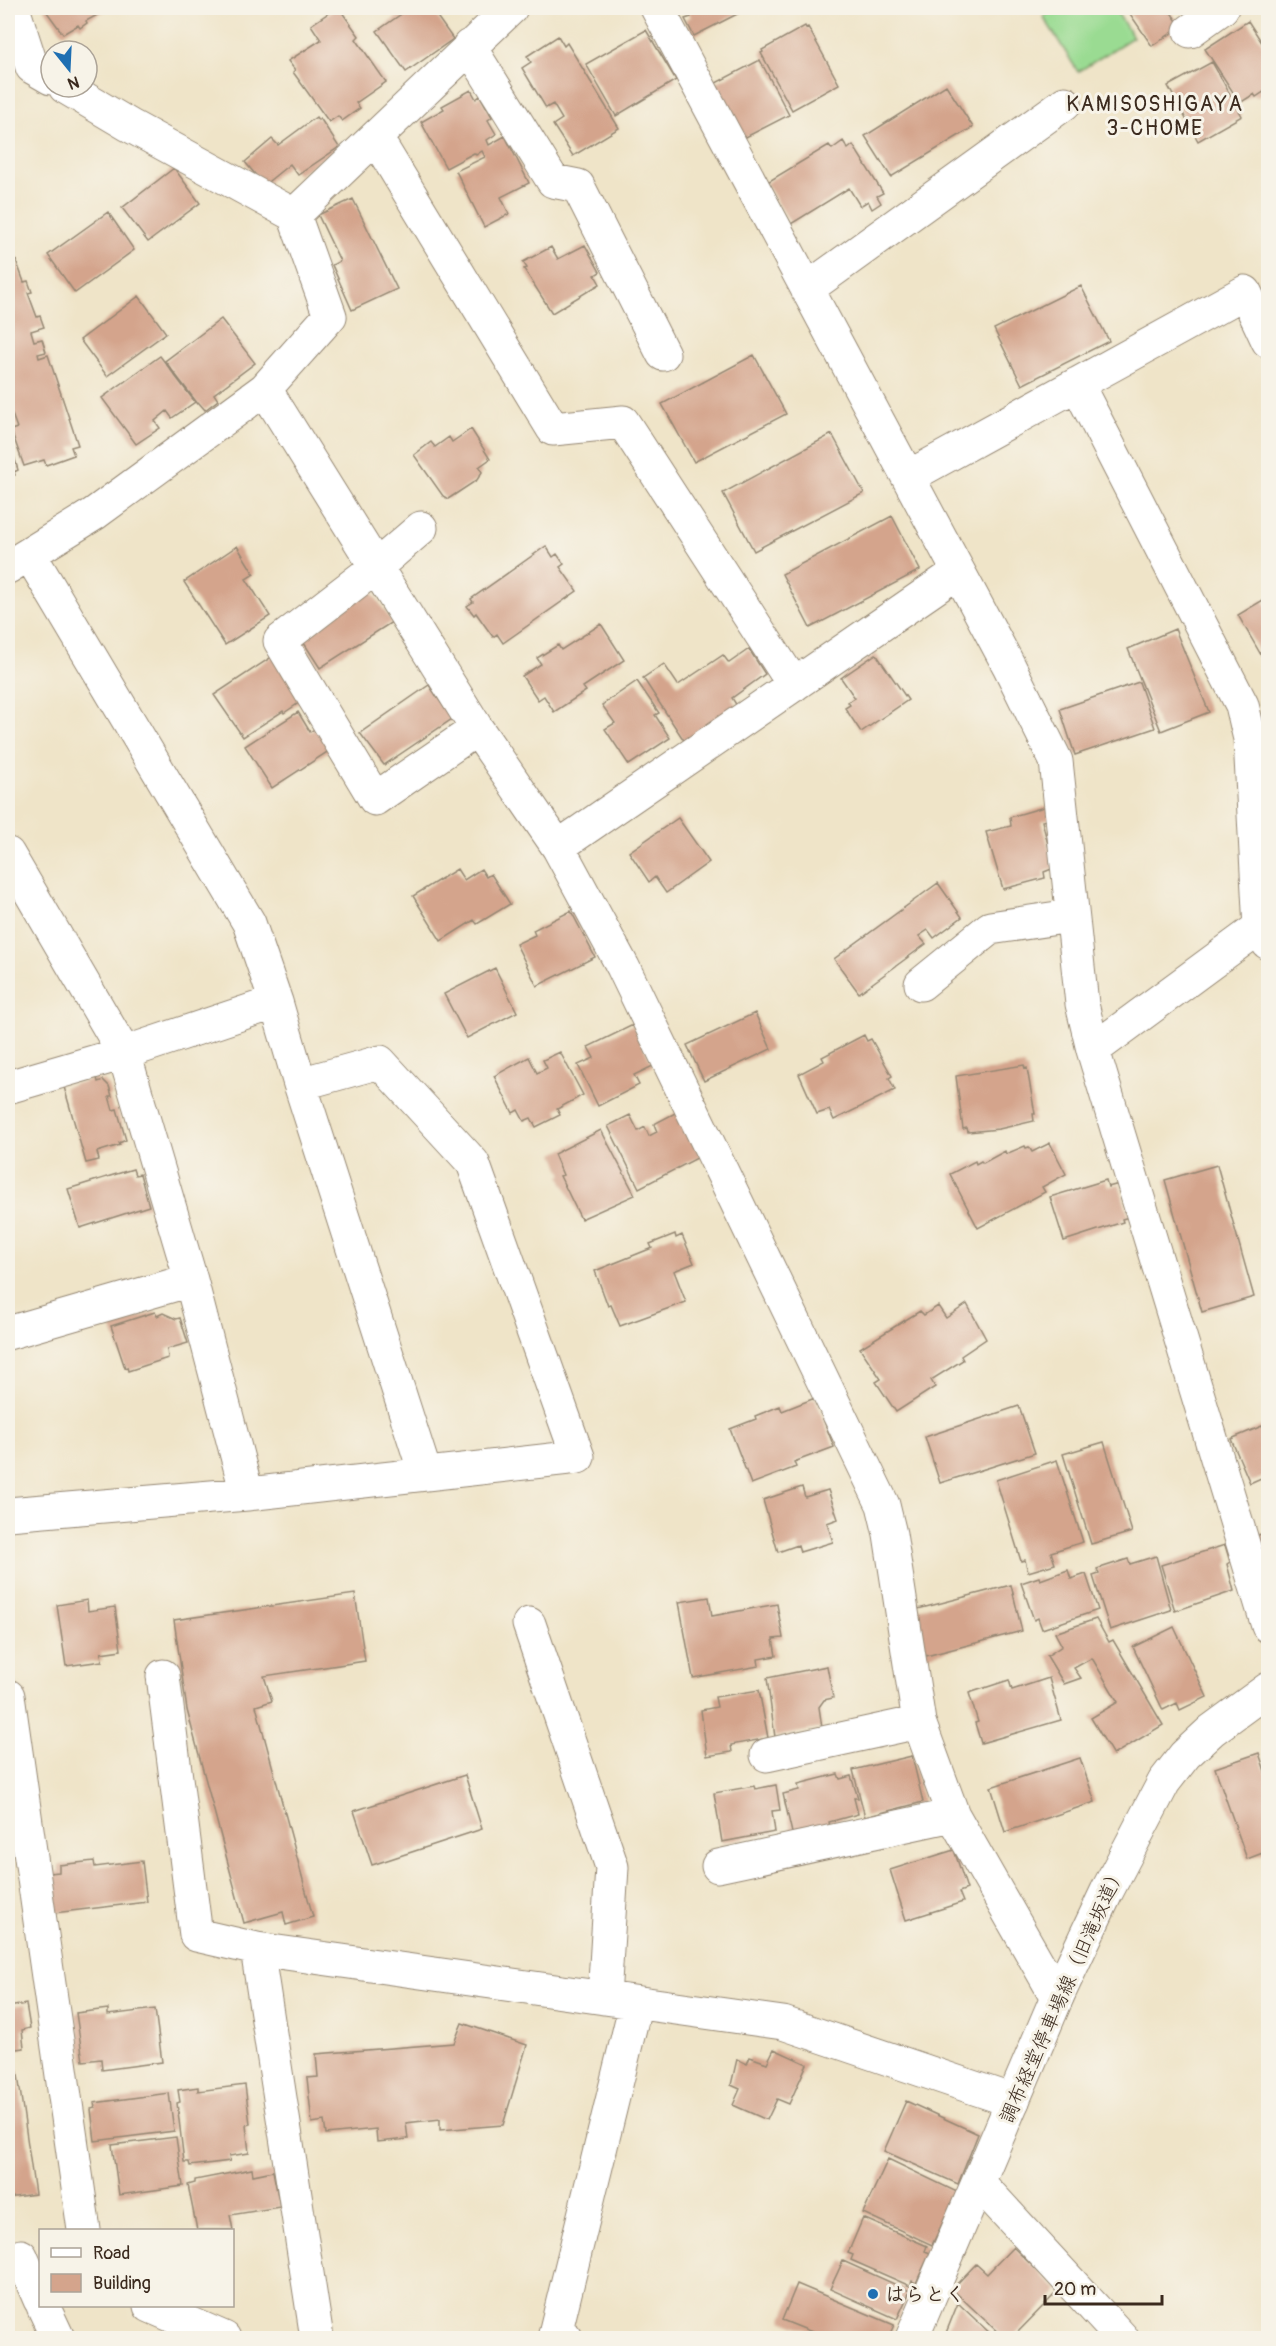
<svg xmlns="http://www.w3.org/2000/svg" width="1276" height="2346" font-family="Pangolin,'Klee One',sans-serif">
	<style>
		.green { fill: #9adb92; stroke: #6a8258; stroke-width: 1.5 }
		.building { fill: #d4a48c }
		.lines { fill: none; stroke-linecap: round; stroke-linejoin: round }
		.minor-casing { stroke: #958773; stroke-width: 35 }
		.major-casing { stroke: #958773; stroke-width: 35 }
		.minor { stroke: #fff; stroke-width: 33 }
		.major { stroke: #fff; stroke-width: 33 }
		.poi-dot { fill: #1f6fb2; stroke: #f7f3e8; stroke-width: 2 }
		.labels { text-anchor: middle; stroke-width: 6; stroke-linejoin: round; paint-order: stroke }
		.street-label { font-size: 20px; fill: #3b2a1e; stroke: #f7f3e8 }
		.poi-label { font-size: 20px; font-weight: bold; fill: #3b2a1e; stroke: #f7f3e8; text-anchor: start }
		.neighbourhood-label { font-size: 21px; letter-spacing: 1.5px; fill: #3b2a1e; stroke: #f7f3e8 }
	</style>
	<rect width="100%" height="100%" fill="#f7f3e8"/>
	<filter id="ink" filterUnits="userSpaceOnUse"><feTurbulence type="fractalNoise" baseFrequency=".0167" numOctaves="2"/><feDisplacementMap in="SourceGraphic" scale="12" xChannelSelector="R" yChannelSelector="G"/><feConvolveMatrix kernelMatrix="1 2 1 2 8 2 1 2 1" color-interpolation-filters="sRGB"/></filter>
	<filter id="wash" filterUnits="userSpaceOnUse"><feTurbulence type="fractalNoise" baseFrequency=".008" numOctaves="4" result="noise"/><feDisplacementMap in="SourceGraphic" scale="24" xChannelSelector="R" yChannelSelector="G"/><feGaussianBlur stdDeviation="1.35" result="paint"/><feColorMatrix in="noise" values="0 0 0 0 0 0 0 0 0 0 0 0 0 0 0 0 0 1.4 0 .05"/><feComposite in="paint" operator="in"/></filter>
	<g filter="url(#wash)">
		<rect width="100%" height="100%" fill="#efe4c8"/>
		<path class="green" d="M1057,8H1114L1133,37L1078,72L1043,16Z"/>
		<g id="blocks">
			<path class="building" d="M44,8H110L86,21L87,23L80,28L78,25L63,34Z
				M336,8H339L359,36L356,39L386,82L356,103L360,108L342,121L338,116L329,122L293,72L295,70L288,61L321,40L311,25Z
				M410,8H431L453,39L406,72L377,31Z
				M686,8H749L694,36L685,19L691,17Z
				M1126,8H1168L1181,27L1152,46Z
				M1248,21L1268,52V89L1256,97L1254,94L1240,103L1205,49Z
				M805,26L806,28L808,27L839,84L792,110L761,53L763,52L762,50Z
				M646,30L676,80L616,116L586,64Z
				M558,36L564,46L567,43L619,128L573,156L553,125L562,119L553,104L546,108L522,68L531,62L527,56Z
				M760,60L789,115L742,139L714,84Z
				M1212,62L1242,116L1198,141L1168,86Z
				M946,85L973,127L891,177L865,136Z
				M471,90L476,99L480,96L492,117L488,120L496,134L487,140L489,145L505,136L529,183L501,197L509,214L484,227L456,171L485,157L482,151L476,155L474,153L446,168L421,122L444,109L442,106Z
				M316,117L318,120L320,118L339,147L298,175L290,164L264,185L245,162L272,139L278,145Z
				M843,141L848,149L853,145L883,193L877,196L881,203L872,209L868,201L860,206L849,188L791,224L766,183L829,145L832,149Z
				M174,168L200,203L148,242L122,208Z
				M353,199L397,289L352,310L332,265L340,261L318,215Z
				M108,212L134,250L75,293L48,255Z
				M585,245L600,272L595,275L600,284L552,313L524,269L527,268L523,262L551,247L558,259Z
				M9,260L10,262L16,260L24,282L28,281L32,292L28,293L37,317L40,316L44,327L31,331L34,341L42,339L46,352L38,354L39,358L48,355L78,445L71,447L74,455L46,465L44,460L24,466L11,430L17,428L9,406L8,407V261Z
				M1081,286L1109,341L1022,385L994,329Z
				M139,296L166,333L107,376L80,340Z
				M221,319L255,363L214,394L218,400L205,410L199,403L198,404L165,361Z
				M754,355L786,414L694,462L662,404Z
				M160,356L195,402L172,418L167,411L155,421L160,428L136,444L102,398Z
				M471,429L490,459L479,467L482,472L477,480L448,499L443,496L414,455L431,442L435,447L449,437L452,442Z
				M832,434L864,493L754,551L723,493Z
				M8,435L18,470L14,472L15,475L8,477Z
				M892,516L920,570L810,628L782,574Z
				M237,546L254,574L246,579L270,616L225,645L184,582Z
				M546,546L553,557L557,554L564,564L560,567L577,591L503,643L497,634L493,637L476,613L474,615L467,606L473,602L471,599Z
				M370,589L392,622L320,668L302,640Z
				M1263,600L1267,607L1268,606V667L1238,615Z
				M601,624L624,660L583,687L586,691L554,712L544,696L538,700L522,676L541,664L537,658L558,645L561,650Z
				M1175,629L1209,712L1161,731L1128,649Z
				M749,649L765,674L732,698L737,706L685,742L643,678L664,664L678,685L723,655L729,663Z
				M276,654L306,698L284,713L283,711L243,737L214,695Z
				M876,654L908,700L861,732L845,708L850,705L848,702L855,698L841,678Z
				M637,681L659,713L655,715L670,738L629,765L605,729L615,723L602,705Z
				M1139,682L1155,728L1075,755L1060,709Z
				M429,685L452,719L384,765L360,733Z
				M298,712L310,732L323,723L338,745L272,788L245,746Z
				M1051,805L1054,818L1042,821L1054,868L1044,872L1045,878L1003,889L986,832L1011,826L1010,817Z
				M678,818L709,862L666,893L655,877L649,882L629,852Z
				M457,869L464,880L481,869L486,877L491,874L510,904L477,924L474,920L441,941L413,896Z
				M938,883L962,917L934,938L928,930L919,936L926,944L859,993L834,959Z
				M571,911L595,957L537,986L516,944L535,935L533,930Z
				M495,968L517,1012L467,1038L444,994Z
				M755,1013L771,1049L704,1081L687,1045Z
				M633,1025L653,1066L634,1075L639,1085L598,1106L578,1065L594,1058L588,1047Z
				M864,1035L867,1041L871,1039L892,1076L889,1078L895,1090L834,1120L829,1110L817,1114L799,1074L824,1061L822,1057Z
				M560,1052L583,1095L557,1109L560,1115L536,1127L531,1118L524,1121L518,1110L513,1113L494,1076L529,1057L537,1073L547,1068L543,1060Z
				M1024,1065L1025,1069L1027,1068L1035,1114H1033L1034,1121L999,1129L968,1132L967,1128L963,1129L956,1076Z
				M97,1078L98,1082L103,1080L109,1086L112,1096H109L113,1110L117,1109L126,1140L119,1143L120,1145L97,1152L99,1160L86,1163L64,1087Z
				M679,1111L701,1156L639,1188L608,1126L630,1115L638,1131L645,1127L649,1136L657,1132L654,1124Z
				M601,1130L635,1195L581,1219L560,1176L563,1175L554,1154Z
				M1050,1143L1066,1174L1042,1187L1045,1192L978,1228L950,1174L975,1161L976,1164L981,1161L983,1163L1005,1151L1006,1154L1025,1146L1026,1148L1029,1147L1032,1152Z
				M1217,1165L1254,1297L1202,1312L1165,1180Z
				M133,1169L135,1175L140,1174L149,1206L80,1228L68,1189Z
				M1106,1180L1108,1187L1119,1184L1129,1217L1122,1219L1123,1222L1064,1241L1050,1197Z
				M675,1234L676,1238L682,1235L694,1263L674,1271L686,1302L620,1326L611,1305L608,1306L595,1271L652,1248L650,1244Z
				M967,1304L986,1339L961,1356L963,1360L931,1380L935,1387L896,1412L876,1382L881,1379L860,1348L920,1311L924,1315L938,1306L946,1318Z
				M155,1312L157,1316L163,1313L176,1319L180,1318L188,1343L167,1349L168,1358L128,1371L127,1367L125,1368L111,1326Z
				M815,1398L834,1447L794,1462L796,1467L751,1484L730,1429L756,1419L755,1416L780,1406L782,1411Z
				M1019,1406L1035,1453L940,1483L925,1437Z
				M1262,1426L1264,1430L1268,1428V1475L1250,1483L1231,1439Z
				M1104,1442L1132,1532L1091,1544L1063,1454Z
				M1057,1460L1083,1542L1051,1552L1055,1564L1028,1572L1025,1560L1021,1561L996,1480Z
				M802,1487L805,1497L828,1490L838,1519L827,1523L833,1542L800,1552L798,1545L778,1552L763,1500Z
				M1268,1531V1578L1254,1537Z
				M1225,1545L1230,1562L1227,1564L1234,1591L1175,1611L1161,1565Z
				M1156,1556L1171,1610L1110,1630L1093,1576L1099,1574L1097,1569L1128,1559L1130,1564Z
				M1068,1570L1071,1579L1086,1574L1098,1610L1042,1629L1038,1618L1034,1620L1021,1583L1039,1577L1040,1580Z
				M1011,1585L1022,1631L926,1656L914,1610Z
				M355,1594L365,1661L264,1676L272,1701L256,1706L313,1917L286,1925L283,1912L244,1923L187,1710L174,1620Z
				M709,1597L712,1616L777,1604L783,1638L773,1639L776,1656L758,1659L759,1666L693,1678L679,1602Z
				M87,1600L88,1611L115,1607L121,1650L101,1653L102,1661L66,1666L57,1605Z
				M1096,1619L1109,1642L1113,1640L1163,1725L1113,1755L1091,1718L1118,1702L1092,1658L1074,1668L1081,1678L1064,1684L1047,1656L1062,1646L1055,1633Z
				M1174,1627L1207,1697L1180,1710L1177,1703L1163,1710L1133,1647Z
				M827,1666L833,1698L824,1700L819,1707L822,1728L775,1737L767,1678Z
				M1049,1678L1061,1720L981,1743L975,1723L978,1722L969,1693L1009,1680L1012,1690Z
				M759,1690L768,1738L731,1745L732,1752L707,1756L701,1710L717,1707L715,1697Z
				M1259,1753L1268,1780V1851L1247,1859L1215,1768Z
				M912,1756L923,1802L865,1817L853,1770Z
				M1080,1758L1095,1802L1005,1832L991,1787Z
				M838,1774L840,1779L851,1776L858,1798H854L858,1814L829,1822L830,1826L792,1833L783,1794L799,1790L798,1784Z
				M465,1775L482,1829L372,1865L354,1811Z
				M776,1785L780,1810L772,1811L775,1832L722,1842L714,1793L754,1786L755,1789Z
				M954,1850L967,1889L959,1892L963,1902L906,1920L890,1870Z
				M94,1861L95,1867L142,1861L147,1902L54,1913L49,1873L59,1872V1865Z
				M26,2004L30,2028L22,2030L24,2048L8,2050V2007Z
				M108,2009V2015L155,2009L162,2062L102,2070L101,2059L83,2061L76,2013Z
				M462,2023L527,2045L503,2125L440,2130V2119L406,2123L408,2139L377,2142L376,2129L326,2134L324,2121L312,2123L307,2078L318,2077L316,2054L454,2043Z
				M774,2049L807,2064L789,2104L777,2099L767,2120L733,2105L740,2089L731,2085L737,2059L747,2064L750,2057L767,2063Z
				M16,2061L35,2194L8,2198V2062Z
				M245,2085L250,2124L246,2125L249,2153L229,2156L230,2161L190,2166L189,2162H184L177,2103L180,2102L178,2090L198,2087V2091Z
				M169,2093L174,2131L95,2141L91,2109L95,2108L94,2103Z
				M906,2101L978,2134L958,2184L884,2151Z
				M176,2137L183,2186L119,2195L112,2145Z
				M888,2159L957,2192L932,2245L863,2213Z
				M252,2169L253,2175L273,2171L280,2207L230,2215L233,2230H197L188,2185L195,2183V2180Z
				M863,2218L927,2246L925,2251L930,2253L916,2283L912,2281L910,2286L851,2260L853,2255L848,2253Z
				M1013,2247L1058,2291L1012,2338H1004L952,2289L976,2264L987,2274Z
				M843,2261L910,2291L897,2319L830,2289Z
				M797,2284L894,2325L888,2338H827L782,2320Z
				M958,2303L995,2338H944Z"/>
		</g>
	</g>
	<g filter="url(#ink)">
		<use href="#blocks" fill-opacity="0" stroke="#958773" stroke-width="1.5"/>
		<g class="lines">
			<defs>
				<path id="minor" d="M13,8L32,67L51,78
					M657,8L1009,666L1056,761L1082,1004L1093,1050L1268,1626
					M1190,31L1222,8
					M469,46L553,181L578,186L663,354
					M376,138L553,429L623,422L794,685
					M294,215L511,8
					M807,289L1065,103
					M1077,384L1242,705L1250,739L1260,929L1268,943
					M265,389L477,729L558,847L623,967L883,1505L890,1534L919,1722L953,1815L1057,1997
					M908,477L1245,292L1268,341
					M421,528L376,567L280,641L375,799L477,729
					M30,555L249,923L276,1002L300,1084L425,1473
					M8,567L94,514L265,389L330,316L294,215L129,125L65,87
					M558,847L958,572
					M8,854L124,1053L191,1280L247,1494
					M921,984L990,928L1071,916
					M1093,1050L1268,921
					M8,1087L124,1053L276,1002
					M8,1333L191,1280
					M8,1514L247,1494L578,1457L473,1163L380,1062L300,1084
					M529,1624L612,1867L604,1998
					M163,1676L196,1935L257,1949
					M8,1696L84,2230
					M767,1755L919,1722
					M718,1866L953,1815
					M979,2183L1122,2338
					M21,2256L40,2300
					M43,2306L58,2338
					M150,2306L224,2338
					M317,2338L257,1949L783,2023L1013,2101
					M566,2338L555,2334L636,2003"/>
				<path id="major" d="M912,2338L1057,1997L1107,1891L1164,1782L1185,1755L1212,1730L1268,1689"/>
			</defs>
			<use href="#minor" class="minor-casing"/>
			<use href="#major" class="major-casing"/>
			<use href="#minor" class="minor"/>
			<use href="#major" class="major"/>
		</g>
	</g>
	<circle class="poi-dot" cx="873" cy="2294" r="6"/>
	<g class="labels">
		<g class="street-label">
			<text transform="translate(1062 1994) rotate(-66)" y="7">調布経堂停車場線（旧滝坂道）</text>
		</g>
		<g class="poi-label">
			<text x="885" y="2301">はらとく</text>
		</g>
		<g class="neighbourhood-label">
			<text x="1155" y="111">KAMISOSHIGAYA<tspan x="1155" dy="24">3-CHOME</tspan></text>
		</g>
	</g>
	<rect width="1276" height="2346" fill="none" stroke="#f7f3e8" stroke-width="30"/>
	<rect x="39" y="2229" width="195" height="78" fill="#f7f3e8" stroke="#aca397" stroke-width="1.5"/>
	<rect x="51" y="2248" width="30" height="9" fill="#ffffff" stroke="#aca397" stroke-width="1.5"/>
	<text x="93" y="2259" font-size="18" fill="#3b2a1e">Road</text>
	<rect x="51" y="2274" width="30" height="18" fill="#d4a48c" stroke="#aca397" stroke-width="1.5"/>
	<text x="93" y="2289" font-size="18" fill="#3b2a1e">Building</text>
	<g transform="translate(69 69) rotate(162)"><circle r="28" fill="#f7f3e8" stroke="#aca397" stroke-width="1.5"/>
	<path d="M0-4.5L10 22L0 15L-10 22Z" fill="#1f6fb2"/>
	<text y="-9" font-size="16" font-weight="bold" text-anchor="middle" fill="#3b2a1e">N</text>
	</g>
	<path d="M1045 2295v9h117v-9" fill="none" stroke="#3b2a1e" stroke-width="3"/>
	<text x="1054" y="2295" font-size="18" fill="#3b2a1e" stroke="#f7f3e8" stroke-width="4.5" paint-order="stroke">20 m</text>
</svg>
